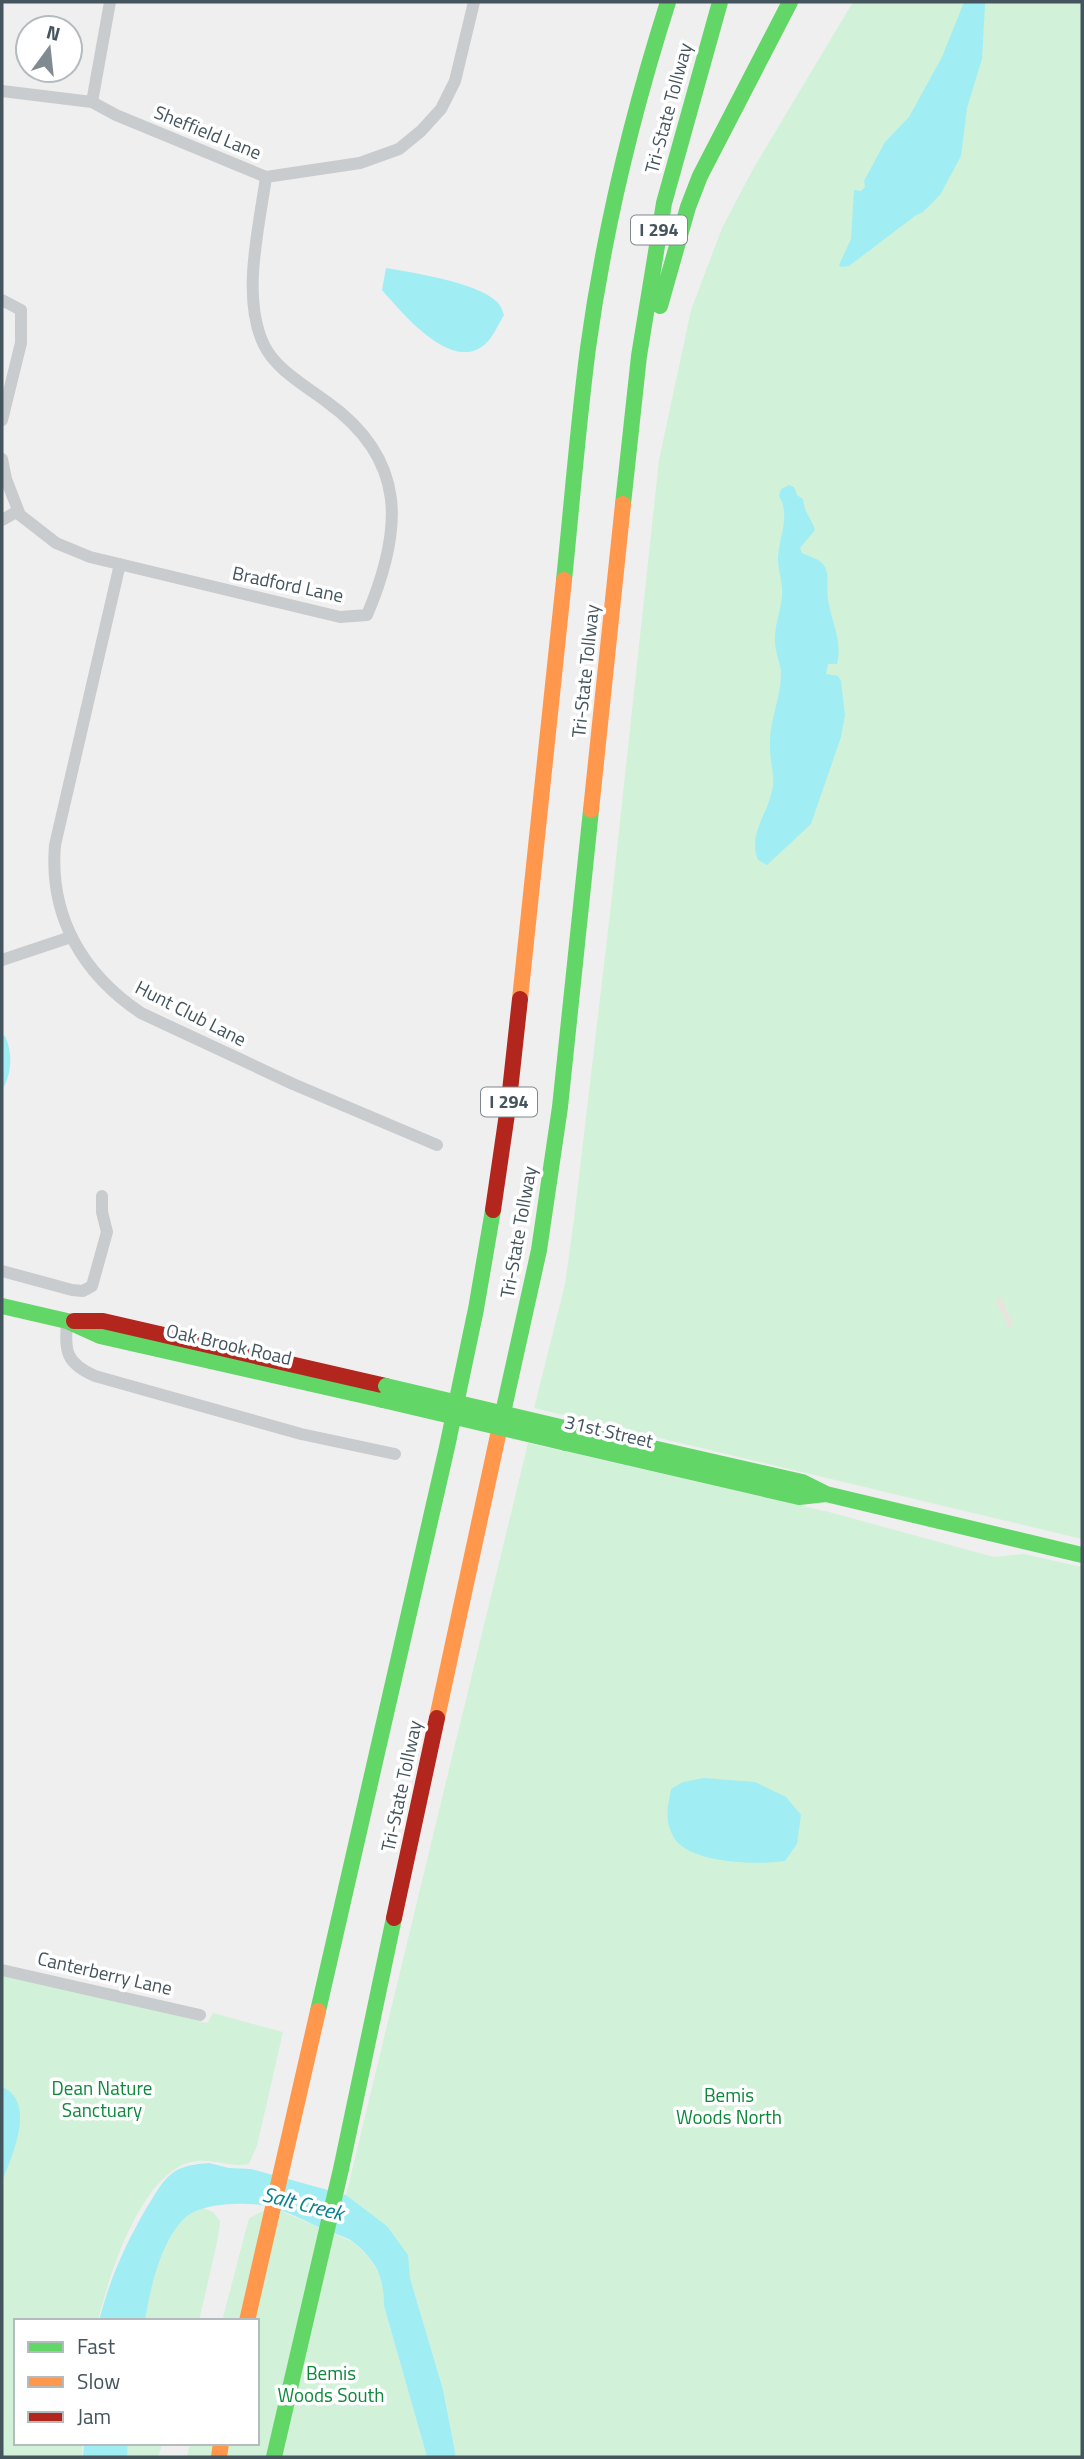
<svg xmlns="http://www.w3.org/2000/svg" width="1084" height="2459" font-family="'Titillium Web',sans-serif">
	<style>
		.green { fill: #d1f2d9 }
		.sand { fill: #e8e3dd }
		.water { fill: #a1edf4 }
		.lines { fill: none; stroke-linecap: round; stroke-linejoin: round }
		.street { stroke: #c8ccce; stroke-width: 12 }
		.fast { stroke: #63d668; stroke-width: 16 }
		.slow { stroke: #ff974d; stroke-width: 16 }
		.jam { stroke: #b3261e; stroke-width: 16 }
		.fast-bridge { stroke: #63d668; stroke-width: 16 }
		.labels { text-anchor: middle; stroke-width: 7; stroke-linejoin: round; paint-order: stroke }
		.shield { fill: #fff; stroke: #7c888e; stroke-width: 2 }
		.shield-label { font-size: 18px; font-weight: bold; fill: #44555e }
		.street-label { font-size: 19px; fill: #44555e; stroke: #fff }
		.park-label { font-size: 19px; fill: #0c883b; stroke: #fff }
		.water-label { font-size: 21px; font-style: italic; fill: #04818c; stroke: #fff }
	</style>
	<rect width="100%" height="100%" fill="#f0efef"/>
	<path class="green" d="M853,2H1082V1539L534,1408L565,1284L574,1219L611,905L659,460L691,310L722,228L753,169Z
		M528,1443L829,1512L994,1557L1024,1554L1082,1567V2457H456L443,2388L410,2278L407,2255L387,2226L346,2195Z
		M2,1973L207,2023L213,2013L283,2032L257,2146L249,2164C229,2168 211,2157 191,2162C140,2175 109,2276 98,2321H16V2443H83L82,2457H2Z
		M272,2207L355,2243L370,2259L384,2282V2306L427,2457H187L190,2443H257V2321H222L249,2218Z
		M203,2208L213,2212L220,2221L218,2238L199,2321H145C149,2291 162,2233 188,2215C192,2212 198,2211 203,2208Z
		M128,2443H163L158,2457H127Z"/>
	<path class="sand" d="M998,1298H1001L1013,1323L1010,1328L1007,1327L1005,1318L996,1304Z"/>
	<path class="water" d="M964,2H985V5L982,59L967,108L961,156L940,195L923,212L915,216L849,266L841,267L839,265L851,239L854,190L861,191L865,187L864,181L885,142L909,117L942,57Z
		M386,268C414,273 475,282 496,301C501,305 502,310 504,315C499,323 495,332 490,339C457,380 403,314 382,290Z
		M789,485L794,487L797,495L803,499C805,515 811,517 815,530L800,548L802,553C810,557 821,559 825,567C830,577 826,588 828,599C831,621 843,641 837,664H828L826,674L838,676L841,681L845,715L841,737L811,824L767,865L758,860C747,833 770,812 773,785C774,771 769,756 770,742C770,719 781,697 781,674C781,663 775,653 775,642C774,626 781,611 782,595C783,582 778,571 778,558C779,536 791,516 779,496L781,489Z
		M2,1035L5,1036C13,1053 12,1074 2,1090Z
		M704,1778L755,1782L786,1797L801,1815L797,1844L785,1861C758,1865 687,1864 673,1836C664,1820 668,1806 671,1789L683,1782Z
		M2,2087C37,2101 12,2157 2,2181Z
		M209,2163L229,2168L251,2169L346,2195L387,2226L408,2255L410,2278L443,2389L456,2457H427L384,2306C384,2279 378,2264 357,2245C349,2237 334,2234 323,2229C307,2222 291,2213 274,2208C253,2201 203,2202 186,2217C161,2239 150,2289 145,2321H99C110,2278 125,2245 147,2207C156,2193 163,2178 177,2170C187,2165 198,2164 209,2163Z
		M84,2443H128L127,2457H83Z"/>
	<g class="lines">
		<path class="street" d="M2,91L92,102L116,115L266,177L360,163L399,149L421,131L441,109L455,81L474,2
			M92,102L110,2
			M2,300L21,310V343L2,420
			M2,459L6,479L20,515L56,543L90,557L340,617L367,615C403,530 408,460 327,402C306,386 276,370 264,345C241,297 259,228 266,177
			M2,520L18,511
			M120,564L55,845C49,917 83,974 141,1013L293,1084L437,1145
			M2,960L71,937
			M2,1271L72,1290L83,1291L92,1286L107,1232L102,1212V1196
			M67,1321C65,1351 65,1363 95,1376L301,1434L395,1454
			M2,1970L200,2015"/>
		<path class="fast" d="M660,306L688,207L700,176L790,2
			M623,504L639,356L664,203L720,2
			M564,580C572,503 578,425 588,348C604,231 632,115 668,2
			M2,1306L67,1321L100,1336L383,1400
			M500,1426L539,1250L560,1107L591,810
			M569,1429L802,1482L826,1494L1082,1555
			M566,1443L799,1497L826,1494
			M318,2011L447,1447L476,1309L493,1210
			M274,2457L341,2169L394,1918"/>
		<path class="slow" d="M591,810L623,504
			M520,999L564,580
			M437,1718L500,1426
			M247,2321L318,2011
			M219,2457L221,2443"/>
		<path class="jam" d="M493,1210L509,1100L520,999
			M74,1321H103L386,1386
			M394,1918L437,1718"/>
		<path class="fast-bridge" d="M386,1386L569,1429
			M383,1400L566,1443"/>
	</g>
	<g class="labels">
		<g class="shield">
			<rect x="631" y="215.5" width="56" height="29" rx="5"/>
			<rect x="481" y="1087.5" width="56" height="29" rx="5"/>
		</g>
		<g class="shield-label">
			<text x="659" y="236">I 294</text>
			<text x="509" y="1108">I 294</text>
		</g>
		<g class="street-label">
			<text transform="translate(668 108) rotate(-75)" y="7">Tri-State Tollway</text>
			<text transform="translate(208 132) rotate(22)" y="7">Sheffield Lane</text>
			<text transform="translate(288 584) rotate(12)" y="7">Bradford Lane</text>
			<text transform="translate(585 671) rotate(-84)" y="7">Tri-State Tollway</text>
			<text transform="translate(191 1013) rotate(27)" y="7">Hunt Club Lane</text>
			<text transform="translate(518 1232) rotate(-80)" y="7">Tri-State Tollway</text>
			<text transform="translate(229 1344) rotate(13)" y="7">Oak Brook Road</text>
			<text transform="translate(609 1431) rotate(13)" y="7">31st Street</text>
			<text transform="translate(401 1786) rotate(-78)" y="7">Tri-State Tollway</text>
			<text transform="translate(105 1973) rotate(13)" y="7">Canterberry Lane</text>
		</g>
		<g class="park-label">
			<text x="102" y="2095">Dean Nature<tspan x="102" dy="22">Sanctuary</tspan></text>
			<text x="729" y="2102">Bemis<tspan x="729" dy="22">Woods North</tspan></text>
			<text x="331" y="2380">Bemis<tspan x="331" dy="22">Woods South</tspan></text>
		</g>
		<g class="water-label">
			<text transform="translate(303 2204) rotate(14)" y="7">Salt Creek</text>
		</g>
	</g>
	<rect width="1084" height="2459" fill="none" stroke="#44555e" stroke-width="7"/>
	<rect x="14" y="2319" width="245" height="126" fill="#ffffff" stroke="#b4bbbf" stroke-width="2"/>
	<rect x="28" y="2342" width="35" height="10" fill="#63d668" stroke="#b4bbbf" stroke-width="2"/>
	<text x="77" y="2354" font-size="21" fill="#44555e">Fast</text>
	<rect x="28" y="2377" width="35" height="10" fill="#ff974d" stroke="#b4bbbf" stroke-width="2"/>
	<text x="77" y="2389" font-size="21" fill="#44555e">Slow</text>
	<rect x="28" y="2412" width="35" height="10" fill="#b3261e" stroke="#b4bbbf" stroke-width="2"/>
	<text x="77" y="2424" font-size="21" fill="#44555e">Jam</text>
	<g transform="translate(49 49) rotate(15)"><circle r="33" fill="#ffffff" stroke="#b4bbbf" stroke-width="2"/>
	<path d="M0-5L12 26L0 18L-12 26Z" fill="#808b91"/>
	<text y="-10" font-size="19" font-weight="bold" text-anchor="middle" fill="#44555e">N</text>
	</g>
</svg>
